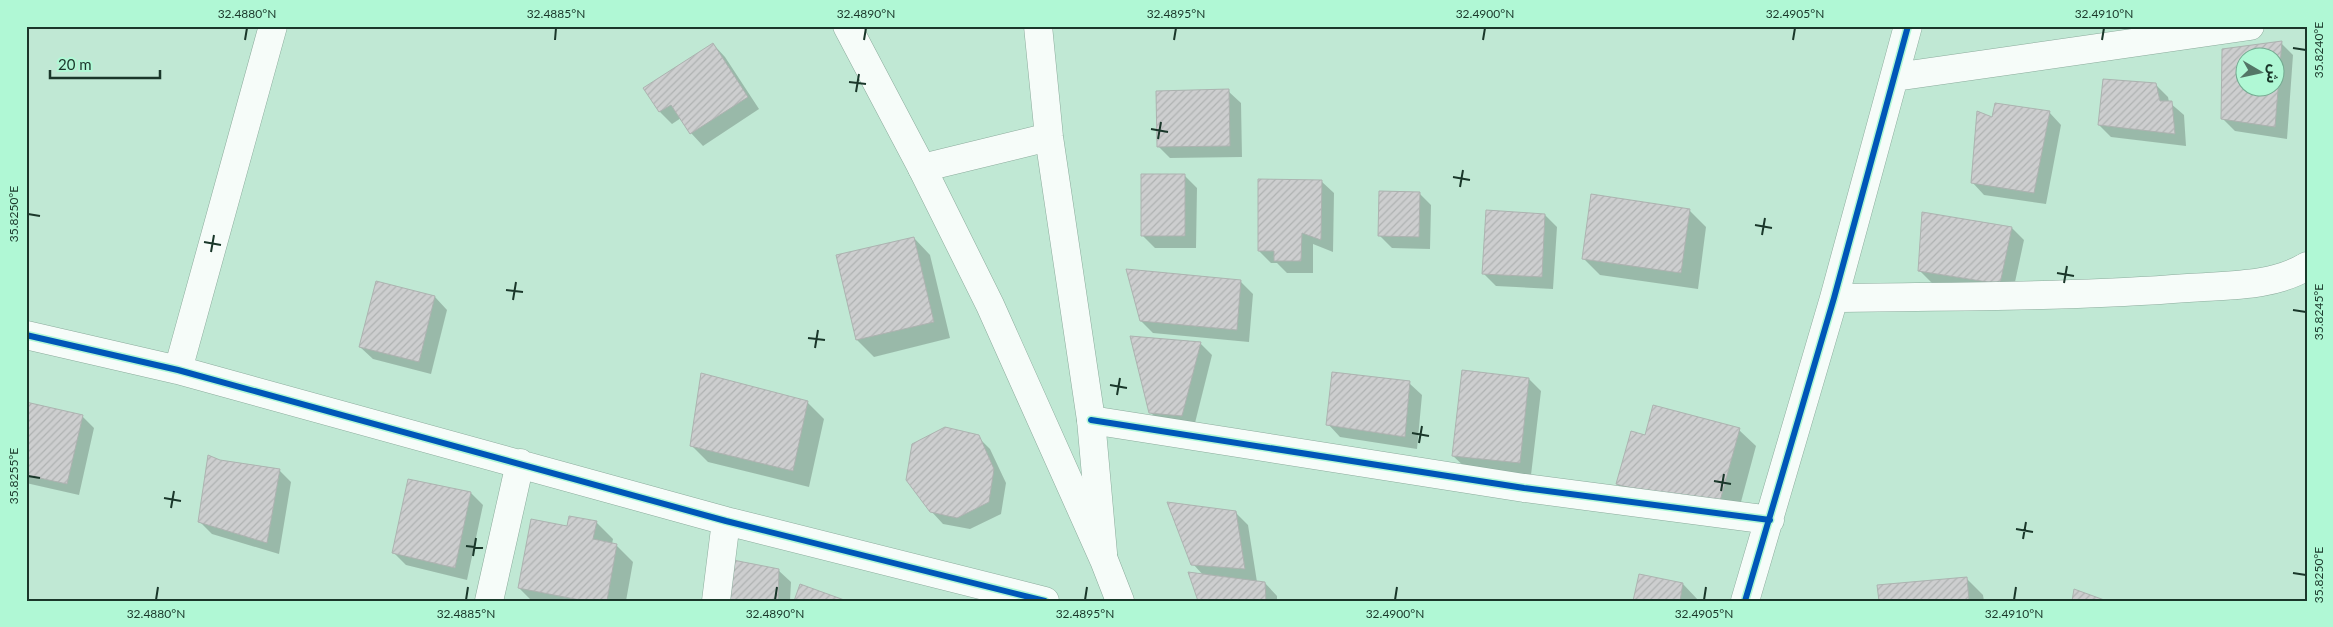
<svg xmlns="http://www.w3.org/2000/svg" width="2333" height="627" font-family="Lato,'Noto Sans Arabic',sans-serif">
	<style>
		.shadow { fill: #0003; fill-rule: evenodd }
		.building { fill: url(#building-hatch); stroke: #acb3b0; fill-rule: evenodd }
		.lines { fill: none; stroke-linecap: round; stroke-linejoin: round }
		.minor-casing { stroke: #8bab9c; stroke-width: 29 }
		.tertiary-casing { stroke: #8bab9c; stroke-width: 29 }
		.secondary-casing { stroke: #8bab9c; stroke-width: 29 }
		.minor { stroke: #f6fcf9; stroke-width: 28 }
		.tertiary { stroke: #f6fcf9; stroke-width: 28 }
		.secondary { stroke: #f6fcf9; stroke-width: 28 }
		.cycleway-casing { stroke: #b0f8d5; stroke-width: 9 }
		.cycleway { stroke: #0057b8; stroke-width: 6 }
		.ticks { fill: none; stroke: #1a372a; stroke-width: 2 }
		.neatline { fill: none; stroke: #1a372a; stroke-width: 2 }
		.ticks-label { font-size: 12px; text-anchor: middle; fill: #1a372a }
	</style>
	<defs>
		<pattern id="building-hatch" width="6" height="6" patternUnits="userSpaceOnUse" patternTransform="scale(1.25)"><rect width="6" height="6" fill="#cdcecf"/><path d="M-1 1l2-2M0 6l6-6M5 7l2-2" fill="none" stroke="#afb2b2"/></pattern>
	</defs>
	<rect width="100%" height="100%" fill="#c0e8d4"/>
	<path class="shadow" d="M2281,43L2293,55L2287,139L2235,131L2222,118L2223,50ZM2246,58H2276V88H2246Z
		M713,44L725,57L759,109L703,146L691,133L681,118L672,124L660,112L645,89Z
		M2155,84L2168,97L2169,102L2184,115L2186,146L2111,137L2099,125Z
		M1228,91L1241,103L1242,157L1170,158L1158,146Z
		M2049,112L2061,125L2046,204L1984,195L1972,182L1993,119Z
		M1185,176L1197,188L1196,248H1155L1143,236Z
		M1321,181L1334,193L1333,252L1313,244V273H1287L1277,263H1271L1259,251Z
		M1419,193L1431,205L1430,249L1392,248L1380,236Z
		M1689,210L1706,227L1698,289L1600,275L1583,258Z
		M1545,215L1557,227L1553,289L1496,286L1483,273Z
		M2012,228L2024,240L2012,296L1932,283L1920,271Z
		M914,238L930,255L950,338L874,357L857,340L838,256Z
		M1240,281L1253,294L1249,342L1153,333L1141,321Z
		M435,297L447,310L431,374L373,359L360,347Z
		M1200,343L1212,355L1194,427L1163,425L1150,412Z
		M1529,379L1541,391L1531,475L1466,468L1453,456Z
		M1409,383L1422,395L1417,449L1340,437L1328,424Z
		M807,402L824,419L809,487L708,462L691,445Z
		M26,404L82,416L94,428L79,495L26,483Z
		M1739,430L1756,446L1734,528L1634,501L1617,484L1646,436Z
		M978,437L990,449L1006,483L1001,514L970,529L943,524L931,511Z
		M220,461L279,470L291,482L279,554L212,534L200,522Z
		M471,493L483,505L467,580L406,565L394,553Z
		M1236,513L1248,525L1257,582L1265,583L1277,596V601H1199L1204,576L1193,564Z
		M596,522L613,539L612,544L616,545L633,562L626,601H532L519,588L568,528Z
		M778,570L791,582L790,601H730Z
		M1966,578L1983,595L1984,601H1880Z
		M1683,584L1699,601H1634Z"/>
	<path class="building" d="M2282,41L2275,127L2221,119L2222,49ZM2246,58H2276V88H2246Z
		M713,43L748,97L690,134L671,105L659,112L643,88Z
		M2103,79L2156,83L2160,101H2172L2175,134L2098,125Z
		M1229,89L1230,146L1157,147L1156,91Z
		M1995,103L2050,111L2034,193L1971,183L1977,111L1992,117Z
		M1141,174H1185V236H1141Z
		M1258,179L1322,180L1321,240L1302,233L1301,261H1274V251H1258Z
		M1379,191L1420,192L1419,237L1378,236Z
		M1591,194L1690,209L1681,273L1582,259Z
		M1486,210L1545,214L1542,277L1482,274Z
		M1922,212L2012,227L2000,284L1918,271Z
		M914,237L934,322L856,340L836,255Z
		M1126,269L1241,280L1237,330L1140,321Z
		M376,281L435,296L419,362L359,347Z
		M1130,336L1201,342L1182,416L1149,413Z
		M1462,370L1529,378L1520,463L1452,456Z
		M1332,372L1410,381L1405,437L1326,425Z
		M701,373L808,401L793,471L690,446Z
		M26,402L83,415L67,484L26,475Z
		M1653,405L1740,428L1717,512L1616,484L1631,431L1645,435Z
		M945,427L979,435L994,469L989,502L957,518L930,512L906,480L912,444Z
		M208,455L220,460L280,469L267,543L198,522Z
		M408,479L471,492L455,568L392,553Z
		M1167,502L1236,511L1245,569L1191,565Z
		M569,516L597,521L593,539L617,544L607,601H585L518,588L531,519L567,526Z
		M733,560L779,569L778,601H728Z
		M1188,572L1265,582L1266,601H1198Z
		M1639,574L1683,583L1680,601H1633Z
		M1967,577L1969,601H1879L1877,585Z
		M800,584L847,601H794Z
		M2074,589L2107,601H2072Z"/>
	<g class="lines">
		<defs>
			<path id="minor" d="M1895,77L2250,26
				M1834,298C1953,296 2071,297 2188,288C2227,285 2273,287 2307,266
				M26,335L178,370L726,521L1045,601
				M178,370L273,26
				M1091,420L1524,488L1770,520
				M489,601L520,463
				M716,601L726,521
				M1745,601L1834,298L1908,26"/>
			<path id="tertiary" d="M1038,26L1049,137L1091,420L1103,553
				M922,168L1049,137"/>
			<path id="secondary" d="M847,26L922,168L990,305L1104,560L1120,601"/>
		</defs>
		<use href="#minor" class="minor-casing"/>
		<use href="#tertiary" class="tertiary-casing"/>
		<use href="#secondary" class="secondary-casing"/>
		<use href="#minor" class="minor"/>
		<use href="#tertiary" class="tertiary"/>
		<use href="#secondary" class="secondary"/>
		<defs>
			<path id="cycleway" d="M26,335L178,370L726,521L1045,601
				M1091,420L1524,488L1770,520
				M1745,601L1834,298L1908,26"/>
		</defs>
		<use href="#cycleway" class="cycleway-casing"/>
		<use href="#cycleway" class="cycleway"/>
	</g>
	<path class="ticks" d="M245,40L247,28M555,40L556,28M864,40L866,28M1174,40L1176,28M1483,40L1485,28M1793,40L1795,28M2102,40L2104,28M2293,48L2306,50M849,82L866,84M856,92L859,74M1151,129L1168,132M1158,139L1161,122M1453,177L1470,180M1460,187L1463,170M28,214L40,216M1755,225L1772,228M1762,235L1765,218M204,242L221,245M211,252L214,235M2057,273L2074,276M2064,283L2067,266M506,290L523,292M513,300L516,282M2293,310L2306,312M808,338L825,340M815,348L818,330M1110,385L1127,388M1117,395L1120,378M1412,433L1429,436M1419,443L1422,426M28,476L40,478M1714,481L1731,484M1721,491L1724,474M164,498L181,501M171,508L174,491M2016,529L2033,532M2023,539L2026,522M466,546L483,548M473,556L476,538M2293,573L2306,575M156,600L158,587M466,600L468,587M775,600L777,587M1085,600L1087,587M1395,600L1397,587M1704,600L1706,587M2014,600L2016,587"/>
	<rect width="2333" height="627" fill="none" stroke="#b0f8d5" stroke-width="55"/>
	<g transform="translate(2260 72) rotate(99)"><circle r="24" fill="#b0f8d5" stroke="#74ab91"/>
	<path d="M0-4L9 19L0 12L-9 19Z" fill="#547566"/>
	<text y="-8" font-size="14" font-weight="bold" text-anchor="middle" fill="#1a372a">ش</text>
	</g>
	<path d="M50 70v8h110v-8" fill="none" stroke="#1a372a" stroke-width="2.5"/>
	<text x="58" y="70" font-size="15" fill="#1a372a" stroke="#b0f8d5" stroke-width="4" paint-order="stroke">20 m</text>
	<rect x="28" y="28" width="2278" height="572" class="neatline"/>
	<g class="ticks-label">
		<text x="247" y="18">32.4880°N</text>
		<text x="556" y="18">32.4885°N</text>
		<text x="866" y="18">32.4890°N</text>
		<text x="1176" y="18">32.4895°N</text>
		<text x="1485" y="18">32.4900°N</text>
		<text x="1795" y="18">32.4905°N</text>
		<text x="2104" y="18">32.4910°N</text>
		<text transform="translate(2319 50) rotate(-90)" y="4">35.8240°E</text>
		<text transform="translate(14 214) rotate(-90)" y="4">35.8250°E</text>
		<text transform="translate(2319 312) rotate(-90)" y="4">35.8245°E</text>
		<text transform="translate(14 476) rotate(-90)" y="4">35.8255°E</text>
		<text transform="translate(2319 575) rotate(-90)" y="4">35.8250°E</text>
		<text x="156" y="618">32.4880°N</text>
		<text x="466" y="618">32.4885°N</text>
		<text x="775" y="618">32.4890°N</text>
		<text x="1085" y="618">32.4895°N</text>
		<text x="1395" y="618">32.4900°N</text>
		<text x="1704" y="618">32.4905°N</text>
		<text x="2014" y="618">32.4910°N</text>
	</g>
</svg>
